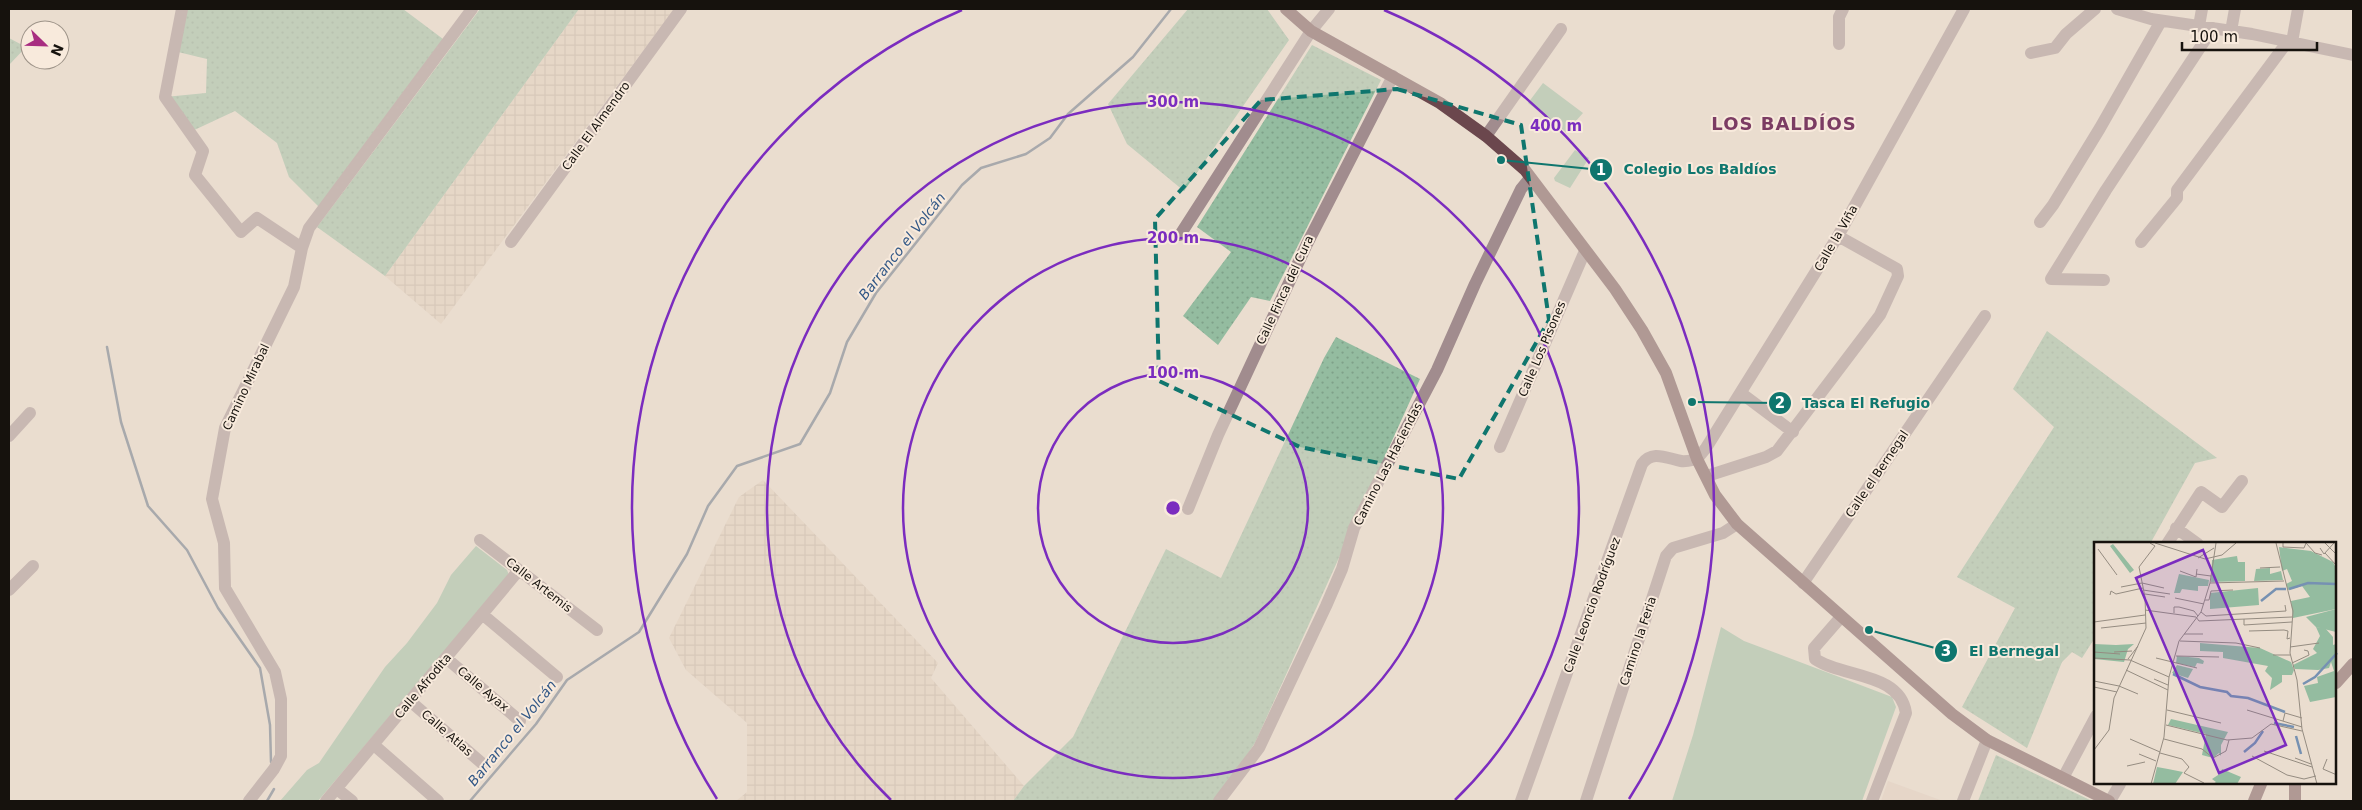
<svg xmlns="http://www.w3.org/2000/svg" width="2362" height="810" font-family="'DejaVu Sans',sans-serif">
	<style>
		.industrial { fill: url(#industrial-grid) }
		.education { fill: #e2cebf }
		.grass { fill: url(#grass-dots) }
		.garden { fill: #94bca0 }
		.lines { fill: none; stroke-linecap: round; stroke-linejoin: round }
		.stream { stroke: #596b80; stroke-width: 2.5 }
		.minor { stroke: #a18c8e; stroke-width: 12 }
		.major { stroke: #6b474d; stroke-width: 12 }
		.marked { fill: none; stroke: #0f766e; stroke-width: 4; stroke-dasharray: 10 6; stroke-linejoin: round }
		.ring { fill: none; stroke: #7b2cbf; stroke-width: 2.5 }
		.labels { text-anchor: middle; stroke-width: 4; stroke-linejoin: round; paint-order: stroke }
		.street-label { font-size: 12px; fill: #16120d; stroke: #f8eadc }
		.water-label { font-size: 14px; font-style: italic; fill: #315786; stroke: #f8eadc }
		.district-label { font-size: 18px; font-weight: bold; letter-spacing: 1px; fill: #7b3c63; stroke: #f8eadc }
		.inset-river { fill: none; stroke: #7691b2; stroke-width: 2.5 }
		.inset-road { fill: none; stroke: #958c81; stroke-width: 1 }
		.view { fill: #7b2cbf; fill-opacity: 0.15; stroke: #7b2cbf; stroke-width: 2.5 }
		.inset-edge { fill: none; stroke: #16120d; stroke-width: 2.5 }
		.centre { fill: #7b2cbf; stroke: #f8eadc; stroke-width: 2.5 }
		.ring-label { font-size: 15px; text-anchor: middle; font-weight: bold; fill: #7b2cbf; stroke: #f8eadc; stroke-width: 4; stroke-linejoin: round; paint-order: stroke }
		.leader { fill: none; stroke: #0f766e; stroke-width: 2 }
		.callout-dot { fill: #0f766e; stroke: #f8eadc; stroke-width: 2 }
		.mark-label { font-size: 15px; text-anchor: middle; font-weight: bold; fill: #fff }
		.callout-label { font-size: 14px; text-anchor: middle; font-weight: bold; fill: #0f766e; stroke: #f8eadc; stroke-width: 4; stroke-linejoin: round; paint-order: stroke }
	</style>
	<defs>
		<pattern id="industrial-grid" width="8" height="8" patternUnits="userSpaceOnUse" patternTransform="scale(1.25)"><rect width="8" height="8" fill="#e3d0bc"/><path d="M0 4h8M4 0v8" fill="none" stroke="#c2b2a0"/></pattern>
		<pattern id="grass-dots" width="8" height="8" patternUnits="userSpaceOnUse" patternTransform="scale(1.25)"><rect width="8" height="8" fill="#94bca0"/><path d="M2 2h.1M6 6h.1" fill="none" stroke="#7fa189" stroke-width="1.8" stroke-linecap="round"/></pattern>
	</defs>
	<rect width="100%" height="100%" fill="#eaddcf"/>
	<path class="industrial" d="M579,9H674L441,324L385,276Z
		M763,480L938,663L931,678L1024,786L1013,801H736L747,792V723L686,670L669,638L739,497Z"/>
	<path class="education" d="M1888,781L1943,801H1881Z"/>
	<path class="grass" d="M182,9H403L447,42L322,210L289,177L277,143L235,111L190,132L165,97L206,93L207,59L174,51Z
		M480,9H579L385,276L317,227Z
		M1188,9H1267L1289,40L1184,191L1127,144L1108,104Z
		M9,38L26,47L9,65Z
		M1312,45L1381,80L1270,301L1251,297L1218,345L1183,316L1231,252L1197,227Z
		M2047,331L2217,458L2195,463L2150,544H2096V636L2082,658L2072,652L2062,662L2027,748L1962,707L2015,608L1957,577L2054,427L2013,389Z
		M1336,337L1420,379L1255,743L1216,801H1013L1024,786L1073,737L1166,549L1221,578L1324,358Z
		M1996,755L2092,801H1978Z"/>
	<path class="garden" d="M1543,83L1583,113L1566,132L1528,103Z
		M1575,150L1589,158L1570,188L1555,181L1554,178Z
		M476,546L507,570L509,575L318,801H280L307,770L319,763L385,667L407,643L437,603L451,575Z
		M1721,627L1744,641L1892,697L1896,707L1862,801H1672L1693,735Z"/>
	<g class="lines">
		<path class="stream" d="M107,347L121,422L148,506L187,550L218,608L260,668L270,725L271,762
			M267,801L274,789
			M470,801L536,724L567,680L639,632L687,554L708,506L737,466L800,444L830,393L847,342L876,293L962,185L981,168L1026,154L1050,138L1068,114L1133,57L1171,9"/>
		<path class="minor" d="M182,9L165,97L203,151L195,175L241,232L257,218L302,248
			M2117,9L2151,19L2252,34L2353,55
			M2199,26L2202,9
			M2231,31L2235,9
			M2292,42L2298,9
			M1839,44V17L1843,9
			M2031,53L2055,48L2066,34L2095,9
			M1486,136L1561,29
			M2040,222L2053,205L2100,128L2161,21
			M1180,235L1311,31L1329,9
			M511,242L681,9
			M2141,242L2177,198V190L2288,41
			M2104,280L2051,279L2106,190L2213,28
			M1741,393L1793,432
			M9,436L30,413
			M1500,447L1585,251
			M1707,476L1766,457L1777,451L1880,315L1898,276L1897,269L1838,236
			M1188,509L1218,435L1307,244L1393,76
			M2176,528L2198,544
			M480,540L597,630
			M2167,544L2201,492L2222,507L2242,481
			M1803,583L1985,316
			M9,590L33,566
			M482,614L557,677
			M1841,617L1814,648L1815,659C1843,678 1900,672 1906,713L1872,801
			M446,658L520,721
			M410,701L484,765
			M374,745L438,801
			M2063,778L2096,716
			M337,789L352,801
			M249,801L274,769L281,756V699L275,672L225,588L224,543L212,499L225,428L294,287L302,248L309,228L472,9
			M326,801L519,570
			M1219,801L1259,748L1326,606L1342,569L1354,528L1437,370L1475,284L1521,189L1530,178
			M1521,801L1642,464C1652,450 1666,458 1681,461C1686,462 1692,460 1697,459L1706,448L1838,236L1964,9
			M1586,801L1666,556L1673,548L1723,533L1737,524
			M1963,801L1987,740
			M2110,801L2120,784"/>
		<path class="major" d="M1286,9L1311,31L1440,103L1486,136L1525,170L1615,289L1642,330L1666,373L1697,459L1715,495L1737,524L1952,714L1987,740L2109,801
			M2336,683L2353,664
			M2295,784V801
			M2254,801L2261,784"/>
	</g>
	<path d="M0 0H2362V810H0ZM1397,89L1521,125L1549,320L1459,479L1300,447L1159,381L1155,219L1261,100Z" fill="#eaddcf" fill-opacity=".55" fill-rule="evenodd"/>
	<path class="marked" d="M1397,89L1521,125L1549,320L1459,479L1300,447L1159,381L1155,219L1261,100Z"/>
	<g class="ring">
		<circle cx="1173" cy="508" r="135"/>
		<circle cx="1173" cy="508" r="270"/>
		<path d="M891 800A406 406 0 1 1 1455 800"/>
		<path d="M717 799A541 541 0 0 1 962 10M1384 10A541 541 0 0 1 1629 799"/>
	</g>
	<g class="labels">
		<g class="street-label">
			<text transform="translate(596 126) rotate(-54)" y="4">Calle El Almendro</text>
			<text transform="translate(1836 238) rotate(-60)" y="4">Calle la Viña</text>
			<text transform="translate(1285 290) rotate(-65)" y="4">Calle Finca del Cura</text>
			<text transform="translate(1542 349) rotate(-67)" y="4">Calle Los Pisones</text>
			<text transform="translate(246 387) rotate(-65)" y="4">Camino Mirabal</text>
			<text transform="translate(1388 464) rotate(-63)" y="4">Camino Las Haciendas</text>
			<text transform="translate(1877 474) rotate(-56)" y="4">Calle el Bernegal</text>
			<text transform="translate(539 585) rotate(38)" y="4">Calle Artemis</text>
			<text transform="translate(1592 605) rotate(-70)" y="4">Calle Leoncio Rodríguez</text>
			<text transform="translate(1638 641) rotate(-72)" y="4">Camino la Feria</text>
			<text transform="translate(423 686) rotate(-50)" y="4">Calle Afrodita</text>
			<text transform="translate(483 689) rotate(40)" y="4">Calle Ayax</text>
			<text transform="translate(447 733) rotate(41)" y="4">Calle Atlas</text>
		</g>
		<g class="water-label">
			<text transform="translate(902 246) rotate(-52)" y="5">Barranco el Volcán</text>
			<text transform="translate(512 733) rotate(-51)" y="5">Barranco el Volcán</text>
		</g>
		<g class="district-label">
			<text x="1784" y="130">LOS BALDÍOS</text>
		</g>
	</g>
	<g transform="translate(2094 542)">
		<rect width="242" height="242" fill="#eaddcf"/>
		<path d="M19,2L40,28L36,31L16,4ZM185,5L217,9L239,20L242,26V67L199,76L197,59L216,55L208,44L194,48L192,42L198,39L193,27L188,29ZM143,14L144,20H151V39L117,40L118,18ZM176,26V32L187,29L189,38L160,39L162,27ZM85,32L115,38L114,44H104V49L88,47L86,51H80ZM222,85L231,86L239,95V103L242,102V155L216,160L210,144L224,141L223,135L240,129L237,120L235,126L224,128L201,127L199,123L223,111L219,107L226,94ZM106,101L166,106L197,120L200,128L198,133H188V140L176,148L178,136L171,129L174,124L129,116V110L106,109ZM83,114L105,116L110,119L109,122L103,121L101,125L82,121ZM83,123L99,127L94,136L78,131ZM77,177L134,190L127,203V214L125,211L119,216L108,213L112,192L74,183ZM63,225L74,227L89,230L81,242H59ZM128,227L147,235L143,242H119L122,240L118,237L127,231Z" fill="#94bca0"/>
		<path d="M0,102L22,103L40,102L34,107L30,120L0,117Z" fill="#94bca0"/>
		<path d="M164,46L165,63L116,67V51ZM242,67V90L222,85L212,75Z" fill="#94bca0"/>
		<path class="inset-river" d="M195,47L214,41L242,42M167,59L182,47H192M79,132L106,145L133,150L137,154L154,156L191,170M209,142L221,135L243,111M180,181L200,185M202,194L207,212M150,210L161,201L169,189"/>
		<path class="inset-road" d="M61,1L111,17L128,13L142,1M182,1L199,69L196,111L203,138L208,187L223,242M189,1V5L210,6L212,1M212,1L221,11L228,13M231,1L243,13M226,6L230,12L240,1M4,7L23,33M231,11L243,24M104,16L120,6M166,26L186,25M86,29L102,35L103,27M102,32L117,34M48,41L70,46M116,41L190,39M27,45L48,41M49,48L76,52M51,52L71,55M16,53L17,49L22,52L49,46M81,56L110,62M111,58H115L117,49L139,48M51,68L102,75L105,79L198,75M107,70L112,74L192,69L191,63M80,71V65H85L100,69L104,74M150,77V83L198,80M0,80L51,73M7,86L52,81M155,89L190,88L194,89L193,97L196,96M90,92H109M86,99L142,101L166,106M196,105L225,101M0,110L26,112M20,110L38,109M179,113H196M82,114L125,115M0,116L36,118L75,135M62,116L103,126M34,117L44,104M198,121L215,113L214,109L210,108M32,128L74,148M60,137L74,143M0,139L25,144L44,152M0,145L23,150M73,168L127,181M153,168L208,185M189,179L191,171L208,176M72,183L133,198L158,196L177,182L208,189M36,197L66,210M70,197L108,207L119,216L132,209L135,198M0,208L15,188L20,156L52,86L51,55L45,25L61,4L56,1M170,209L218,225M66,211L88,217L95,225L90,231L110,241M45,212L62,219M158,214L193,233L210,237L222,234M201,216L217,222M233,217L229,227L243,233M33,224L51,220M57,242L70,195L75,135L85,99L107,70L116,41L122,1"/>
		<path class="view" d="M109,8L192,203L125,231L42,36Z"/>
		<rect width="242" height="242" class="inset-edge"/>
	</g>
	<circle cx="1173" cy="508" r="8" class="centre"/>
	<g class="ring-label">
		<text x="1173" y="107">300 m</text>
		<text x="1556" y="131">400 m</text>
		<text x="1173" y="243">200 m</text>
		<text x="1173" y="378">100 m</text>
	</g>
	<path class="leader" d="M1501 160L1601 170M1692 402L1780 403M1869 630L1946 651"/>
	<g class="callout-dot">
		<circle cx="1501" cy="160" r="5"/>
		<circle cx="1692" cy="402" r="5"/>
		<circle cx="1869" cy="630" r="5"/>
		<circle cx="1601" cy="170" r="12"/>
		<circle cx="1780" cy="403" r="12"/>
		<circle cx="1946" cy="651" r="12"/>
	</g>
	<g class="mark-label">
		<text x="1601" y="175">1</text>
		<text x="1780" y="408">2</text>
		<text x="1946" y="656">3</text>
	</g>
	<g class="callout-label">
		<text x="1700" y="174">Colegio Los Baldíos</text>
		<text x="1866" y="408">Tasca El Refugio</text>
		<text x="2014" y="656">El Bernegal</text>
	</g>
	<rect width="2362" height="810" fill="none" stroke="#16120d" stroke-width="20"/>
	<g transform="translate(45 45) rotate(113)"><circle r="24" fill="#f8eadc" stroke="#9e9489"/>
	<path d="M0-4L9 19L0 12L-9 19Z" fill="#a82d81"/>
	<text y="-8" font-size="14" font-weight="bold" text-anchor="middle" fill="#16120d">N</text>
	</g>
	<path d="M2182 42v8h135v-8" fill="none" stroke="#16120d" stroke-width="2.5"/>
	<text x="2190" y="42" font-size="15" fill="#16120d" stroke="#f8eadc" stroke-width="4" paint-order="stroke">100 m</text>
</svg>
